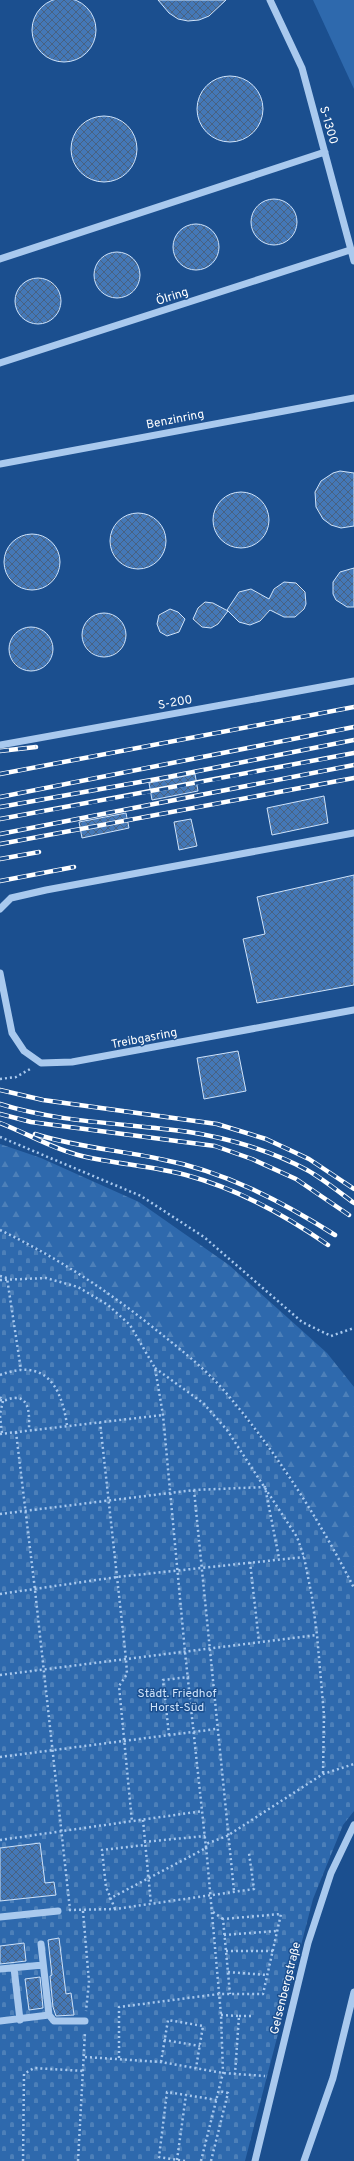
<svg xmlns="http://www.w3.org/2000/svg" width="354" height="2161" font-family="Overpass,sans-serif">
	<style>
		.grass { fill: #2e69ad }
		.forest { fill: url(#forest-firs) }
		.cemetery { fill: url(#cemetery-stones) }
		.building { fill: url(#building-cross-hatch); stroke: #cfe3fa }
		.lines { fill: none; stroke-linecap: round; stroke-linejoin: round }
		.path { stroke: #a9c9ee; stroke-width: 2.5; stroke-dasharray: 2 3; stroke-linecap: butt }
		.minor { stroke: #a9c9ee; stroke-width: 7 }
		.rail-casing { stroke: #fff; stroke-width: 4.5 }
		.rail { stroke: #1b4f8f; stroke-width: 3; stroke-dasharray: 9; stroke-linecap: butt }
		.labels { text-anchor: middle; stroke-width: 3; stroke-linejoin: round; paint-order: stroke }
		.street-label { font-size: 12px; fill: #fff; stroke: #1b4f8f }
		.park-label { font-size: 12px; fill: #cfe3fa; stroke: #1b4f8f }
	</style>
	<defs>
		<pattern id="forest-firs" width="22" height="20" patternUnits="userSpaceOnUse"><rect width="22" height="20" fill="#2e69ad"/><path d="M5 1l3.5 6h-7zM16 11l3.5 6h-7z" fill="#4d80b9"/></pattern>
		<pattern id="cemetery-stones" width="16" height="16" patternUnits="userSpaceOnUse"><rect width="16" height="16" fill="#2e69ad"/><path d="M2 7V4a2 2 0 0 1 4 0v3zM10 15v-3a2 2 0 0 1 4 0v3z" fill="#4d80b9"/></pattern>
		<pattern id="building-cross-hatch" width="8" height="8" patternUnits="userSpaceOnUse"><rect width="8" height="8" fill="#4478b7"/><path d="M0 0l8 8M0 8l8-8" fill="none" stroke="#486282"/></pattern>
	</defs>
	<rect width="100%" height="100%" fill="#1b4f8f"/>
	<path class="grass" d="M313,0H354V89Z"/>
	<path class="forest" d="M0,1144L41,1158L139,1202L229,1265L327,1353L354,1387V1588C321,1522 275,1451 227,1394C206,1369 180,1349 155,1329C107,1290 56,1257 0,1230Z"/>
	<path class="cemetery" d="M0,1230L79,1273L123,1303L185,1352L226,1393L263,1441L301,1495L332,1544L354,1588V1811L343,1825L313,1899L245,2161H0Z"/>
	<path class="building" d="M32 30a32 32 0 1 1 64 0a32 32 0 1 1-64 0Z
		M158,0H226L209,16L199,20L188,21L178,19L169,13Z
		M197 109a33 33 0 1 1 66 0a33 33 0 1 1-66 0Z
		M71 149a33 33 0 1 1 66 0a33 33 0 1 1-66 0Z
		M251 222a23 23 0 1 1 46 0a23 23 0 1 1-46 0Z
		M173 247a23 23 0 1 1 46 0a23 23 0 1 1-46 0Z
		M94 275a23 23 0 1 1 46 0a23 23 0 1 1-46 0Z
		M15 301a23 23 0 1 1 46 0a23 23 0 1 1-46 0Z
		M340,471L354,473V526L341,528L331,525L323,519L316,507L315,492L321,481L333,473Z
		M213 520a28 28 0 1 1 56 0a28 28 0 1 1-56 0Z
		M110 541a28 28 0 1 1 56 0a28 28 0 1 1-56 0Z
		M4 562a28 28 0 1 1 56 0a28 28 0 1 1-56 0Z
		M354,568V607H347L336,600L333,594V582L340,572Z
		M284,582L296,583L305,592L306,604L304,609L295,617H284L270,610L260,621L250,625L239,622L227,610L239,592L251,589L269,599L274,589Z
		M205,602L213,603L228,611L218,624L211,628L202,627L193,619L198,608Z
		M170,609L178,612L185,619L179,632L167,636L160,632L157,624L159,615Z
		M82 635a22 22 0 1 1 44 0a22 22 0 1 1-44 0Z
		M9 649a22 22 0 1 1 44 0a22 22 0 1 1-44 0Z
		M195,774L198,791L152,800L149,783Z
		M324,796L328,823L272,835L267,808Z
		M126,813L129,828L82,838L79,822Z
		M191,819L197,846L179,850L174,822Z
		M354,875V985L257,1003L243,939L265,934L257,897Z
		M238,1051L246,1091L204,1099L197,1058Z
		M40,1843L45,1883L54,1882L56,1895L0,1901V1848Z
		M59,1938L66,1994L71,1993L74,2015L56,2016L53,2007L50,1976L52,1975L48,1940Z
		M24,1943L26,1961L0,1964V1946Z
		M40,1977L43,2008L29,2010L25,1979Z"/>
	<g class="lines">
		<path class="path" d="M0,1079L16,1077L32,1068
			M0,1137L141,1196L204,1237L302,1322L331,1336L354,1328
			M0,1230C56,1257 107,1290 155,1329C180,1349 206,1369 227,1394C277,1453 319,1519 354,1588
			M0,1276L7,1278L21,1370
			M0,1280L46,1278L78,1287L108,1305L130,1325L155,1368L163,1415L185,1652L206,1848
			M155,1368L203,1403L227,1430L297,1537L304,1557L312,1597L317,1635L324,1715L323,1774
			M0,1375C45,1358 61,1385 67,1425
			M0,1397L3,1401L0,1414
			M0,1400C6,1402 10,1397 16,1398C31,1398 29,1419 29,1430
			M0,1416L2,1433
			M100,1422L126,1659L127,1674L119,1686L132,1822
			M16,1432L35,1590L70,1910
			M0,1434L163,1415
			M194,1490L234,1891
			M0,1514L194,1490L265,1487L279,1558
			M250,1562L259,1642
			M0,1594L117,1577L304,1557
			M0,1675L317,1635
			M169,1735L163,1680L189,1677
			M0,1757L216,1729
			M143,1820L151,1904
			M0,1840L203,1811
			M144,1842L205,1836
			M109,1899L206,1848V1844L227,1836L323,1774L354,1764
			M115,1909L106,1887L102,1850L145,1845
			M69,1910L115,1909L254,1889L249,1853
			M83,1911L89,1982L86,2011
			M213,1912L223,1919
			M224,1935L277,1931
			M226,1951H273
			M228,1972L267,1975
			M221,2015L239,2016L235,2074
			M239,2016H253
			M164,2040L200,2046
			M85,2057L161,2062L223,2073L265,2076
			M119,2058V2007L219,1994H263L281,1914L223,1919L230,1994
			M161,2062L168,2020L203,2026L196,2068
			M177,2160L186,2095
			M23,2161L24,2074L34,2068L84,2071
			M78,2161L85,2032
			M185,2161L159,2157L167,2092L217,2100
			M201,2161L223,2073L221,2015L206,1846
			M211,2161L228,2093L219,2091"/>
		<path class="minor" d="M270,0L302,68L354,261
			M0,259L325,152
			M0,363L350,250
			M0,464L354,398
			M0,745L354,681
			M0,909L11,898L46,890L354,833
			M0,973L12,1033L24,1051L41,1063L72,1062L354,1010
			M0,1917L58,1911
			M14,1968L20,2020
			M0,1969L43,1965
			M49,2015L54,2021H85
			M0,2021L49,2015L41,1944
			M255,2161L308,1943L331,1873L354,1825
			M304,2161L333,2078L354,1992"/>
		<defs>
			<path id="rail" d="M0,751L36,747
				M0,774L354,707
				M0,797L354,727
				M0,807L168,777L354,740
				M0,819C118,798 236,776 354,753
				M0,834L354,765
				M0,844L354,778
				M0,859L39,852
				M0,881L74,867
				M0,1090L43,1100L217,1124L266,1139L309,1159L354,1189
				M0,1104C60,1123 126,1123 189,1132C228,1138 272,1151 307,1170C323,1179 339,1192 354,1203
				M0,1114L31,1122L215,1146L252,1159L296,1179L349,1215
				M0,1123C27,1133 52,1149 82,1156C116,1164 152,1166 186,1175C238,1189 285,1215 328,1245
				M35,1134C76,1147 118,1150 160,1159C224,1171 281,1201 335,1235"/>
		</defs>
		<use href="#rail" class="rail-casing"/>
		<use href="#rail" class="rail"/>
	</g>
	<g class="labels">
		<g class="street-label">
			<text transform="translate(329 125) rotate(74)" y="4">S-1300</text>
			<text transform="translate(172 296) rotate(-18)" y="4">Ölring</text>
			<text transform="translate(175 419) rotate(-11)" y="4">Benzinring</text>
			<text transform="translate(175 702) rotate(-10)" y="4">S-200</text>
			<text transform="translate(144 1038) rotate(-11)" y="4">Treibgasring</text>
			<text transform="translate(285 1988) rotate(-76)" y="4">Gelsenbergstraße</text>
		</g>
		<g class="park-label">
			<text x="177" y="1697">Städt. Friedhof<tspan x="177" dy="14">Horst-Süd</tspan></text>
		</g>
	</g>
</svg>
